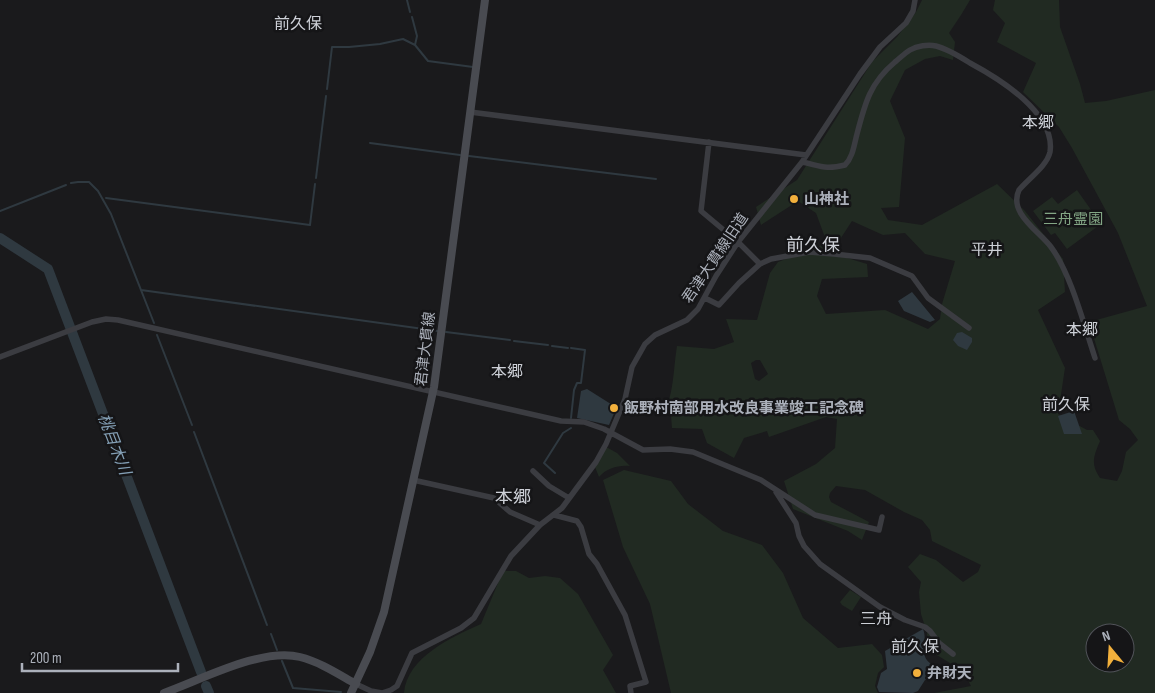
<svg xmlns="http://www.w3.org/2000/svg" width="1155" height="693" font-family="'Sofia Sans Condensed','Noto Sans JP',sans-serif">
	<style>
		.green { fill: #212a22; fill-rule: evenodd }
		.water { fill: #2f3940 }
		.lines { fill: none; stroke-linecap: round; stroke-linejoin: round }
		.stream { stroke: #2f3940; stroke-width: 2 }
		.river { stroke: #2f3940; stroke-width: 10 }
		.street { stroke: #3b3c41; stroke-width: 5.5 }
		.secondary { stroke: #494b51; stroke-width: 8 }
		.poi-dot { fill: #f2b03c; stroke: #151517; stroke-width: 2 }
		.labels { text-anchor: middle; stroke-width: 5; stroke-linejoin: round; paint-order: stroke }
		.poi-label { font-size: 15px; font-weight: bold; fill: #acb1bb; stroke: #151517; text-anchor: start }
		.park-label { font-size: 15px; fill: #83a685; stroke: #151517 }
		.street-label { font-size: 15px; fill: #acb1bb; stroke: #151517 }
		.neighbourhood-label { font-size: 16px; fill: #cdd0d7; stroke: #151517 }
		.water-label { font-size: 16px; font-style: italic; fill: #84a0b6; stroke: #151517 }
		.quarter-label { font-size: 18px; fill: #cdd0d7; stroke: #151517 }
	</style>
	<rect width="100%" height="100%" fill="#1a1a1c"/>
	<path class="green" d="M922,0H970L961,15L949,33L955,42L953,60L940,56L925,59L905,70L890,101L905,138L899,207L881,208L888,220L922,225L997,184L1025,211L1063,259L1065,292L1038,310L1065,368L1058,414L1087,430H1093L1100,441C1094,456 1090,463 1100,478L1117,481L1122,471L1126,452L1138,440L1130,429L1119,420L1089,322L1147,306L1118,233L1072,148L1059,127L1023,92L1036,63L997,42L1005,23L993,10L995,0H1059L1060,27L1080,84L1085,103L1106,101L1155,90V693H934L971,686L963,671L927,649V633L921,614L919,592L921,582L908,567L920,554L936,560L963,582L978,572L981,565L932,541L930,530L922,520L904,512L865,490L836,486L830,493L829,497L831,502L869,522L862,540L848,531L793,509L784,481L816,464L835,448L837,419L826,417L769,437L767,431L744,438L734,458L707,443L702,429L672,428L671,415L675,409L669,400C674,382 674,364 677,346L714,349L734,342L726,319L757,320L770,273L778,262L827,243L816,213L798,201L761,225L756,207L797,180L872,62L897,37L916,12ZM852,221L883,235L905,233L925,254L955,261L942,304L940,319L928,329L885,310L826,314L817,296L822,279L868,277L867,264L831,253ZM756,360H760L768,374L759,381L755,379L751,363ZM1095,633H1125V663H1095Z
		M1077,190L1101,224L1067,249L1055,233L1051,235L1033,211L1052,197L1058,204Z
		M606,448H608L617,453L630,466C618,465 607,468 599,477L595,467Z
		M624,470L671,481L688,504L723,531L762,545L783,573L803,618L838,648L872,644L882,655L884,667L878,673L875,686L878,693H671L650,604L623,547L603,480Z
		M503,571H516L529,578L545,576L560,578L578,594L613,655L603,670L616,693H404C407,657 452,637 481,624Z
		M850,590L861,597L852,611L842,605L840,602Z"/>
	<path class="water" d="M912,292L935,320L930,322L904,311L898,301Z
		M962,332L972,338V342L967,350L958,346L953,340L957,333Z
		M587,389L614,406L613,409L615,411L609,425L577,418L581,391Z
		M1074,411L1082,434H1064L1058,416Z
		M923,629C929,643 915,657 936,667L929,679L925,680L918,691L913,693L879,692L877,687L881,673L887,669L885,651Z"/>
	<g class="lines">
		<path class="stream" d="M407,0L410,12
			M415,45L428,61L473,67
			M327,89L332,47H349L380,44L403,39L415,45L417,36L412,17
			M370,143L460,155
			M469,156L656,179
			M316,178L326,96
			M71,183L78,182H89L98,191L111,214L154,323
			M106,198L310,225L315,184
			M0,211L66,185
			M141,290L438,331
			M446,332L510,340
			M157,335L192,425
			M514,341L548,345
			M552,346L568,348
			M571,348L585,350L581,383H577L574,390L571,418
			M194,432L267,625
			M555,473L544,463L563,433L571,428
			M271,634L277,650
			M282,661L293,688L341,692"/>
		<path class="river" d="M0,238L48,269L201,672
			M206,686L209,693"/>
		<path class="street" d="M470,112L806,155
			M709,142L701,211L738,242L760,264
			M802,162C821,166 825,170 845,165C853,157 854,145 857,134C865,103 870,83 895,62C900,58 905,53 910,50C917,46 928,44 936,46C948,49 959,56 970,63C998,78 1056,113 1050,152C1047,166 1028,179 1019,190C1008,213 1039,231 1051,247C1071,274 1084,325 1095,358
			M705,298L719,305L739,283L760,264L771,259L809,252L834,254L870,258L912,276L928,298L969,328
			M0,357L92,322L106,319L118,320L561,421L584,422L604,429L643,450L670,449L693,452L761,480L815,515L879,530L882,517
			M533,471L549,486L569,498
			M413,480L494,498L510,512L540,525
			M776,492L796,523L799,536L804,546L820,564L880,607L905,620L925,627L930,631L939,643L953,654
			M554,515L577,521L581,527L589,554L597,564L625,615L646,682L630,686L631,693
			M356,684L371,691L382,693L391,690L397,686L412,653L461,628L474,618L511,556L540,525L562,508L596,462L606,444L625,399L632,367L645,344L655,335L687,320L698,309L716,276L738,242L802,162L860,74L880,47L906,23L913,11L915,0"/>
		<path class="secondary" d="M164,693C201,680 262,647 300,657C320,662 338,674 356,684
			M351,693L370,652L384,612L434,387L485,0"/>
	</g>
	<g class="poi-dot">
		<circle cx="794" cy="199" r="5"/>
		<circle cx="614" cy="408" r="5"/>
		<circle cx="917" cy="673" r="5"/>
	</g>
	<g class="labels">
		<g class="poi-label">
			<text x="804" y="204">山神社</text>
			<text x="624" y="413">飯野村南部用水改良事業竣工記念碑</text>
			<text x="927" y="678">弁財天</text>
		</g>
		<g class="park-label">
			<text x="1073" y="224">三舟霊園</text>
		</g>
		<g class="street-label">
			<text transform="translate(715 258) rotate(-56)" y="5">君津大貫線旧道</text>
			<text transform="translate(425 349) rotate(-83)" y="5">君津大貫線</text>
		</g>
		<g class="neighbourhood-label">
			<text x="298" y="29">前久保</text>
			<text x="1038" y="128">本郷</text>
			<text x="987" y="255">平井</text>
			<text x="1082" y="335">本郷</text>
			<text x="507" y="377">本郷</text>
			<text x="1066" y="410">前久保</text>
			<text x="876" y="624">三舟</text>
			<text x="915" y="652">前久保</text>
		</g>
		<g class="water-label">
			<text transform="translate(115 444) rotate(69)" y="6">桃目木川</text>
		</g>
		<g class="quarter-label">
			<text x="813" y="251">前久保</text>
			<text x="513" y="503">本郷</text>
		</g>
	</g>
	<g transform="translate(1110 648) rotate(342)"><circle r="24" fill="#151517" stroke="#515359"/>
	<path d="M0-4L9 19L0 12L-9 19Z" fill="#f2b03c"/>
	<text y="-8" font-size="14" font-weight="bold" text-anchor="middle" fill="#acb1bb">N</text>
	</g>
	<path d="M22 663v8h156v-8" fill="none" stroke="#acb1bb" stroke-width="2.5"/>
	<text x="30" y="663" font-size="15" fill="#acb1bb" stroke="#151517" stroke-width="4" paint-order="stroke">200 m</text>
</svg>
